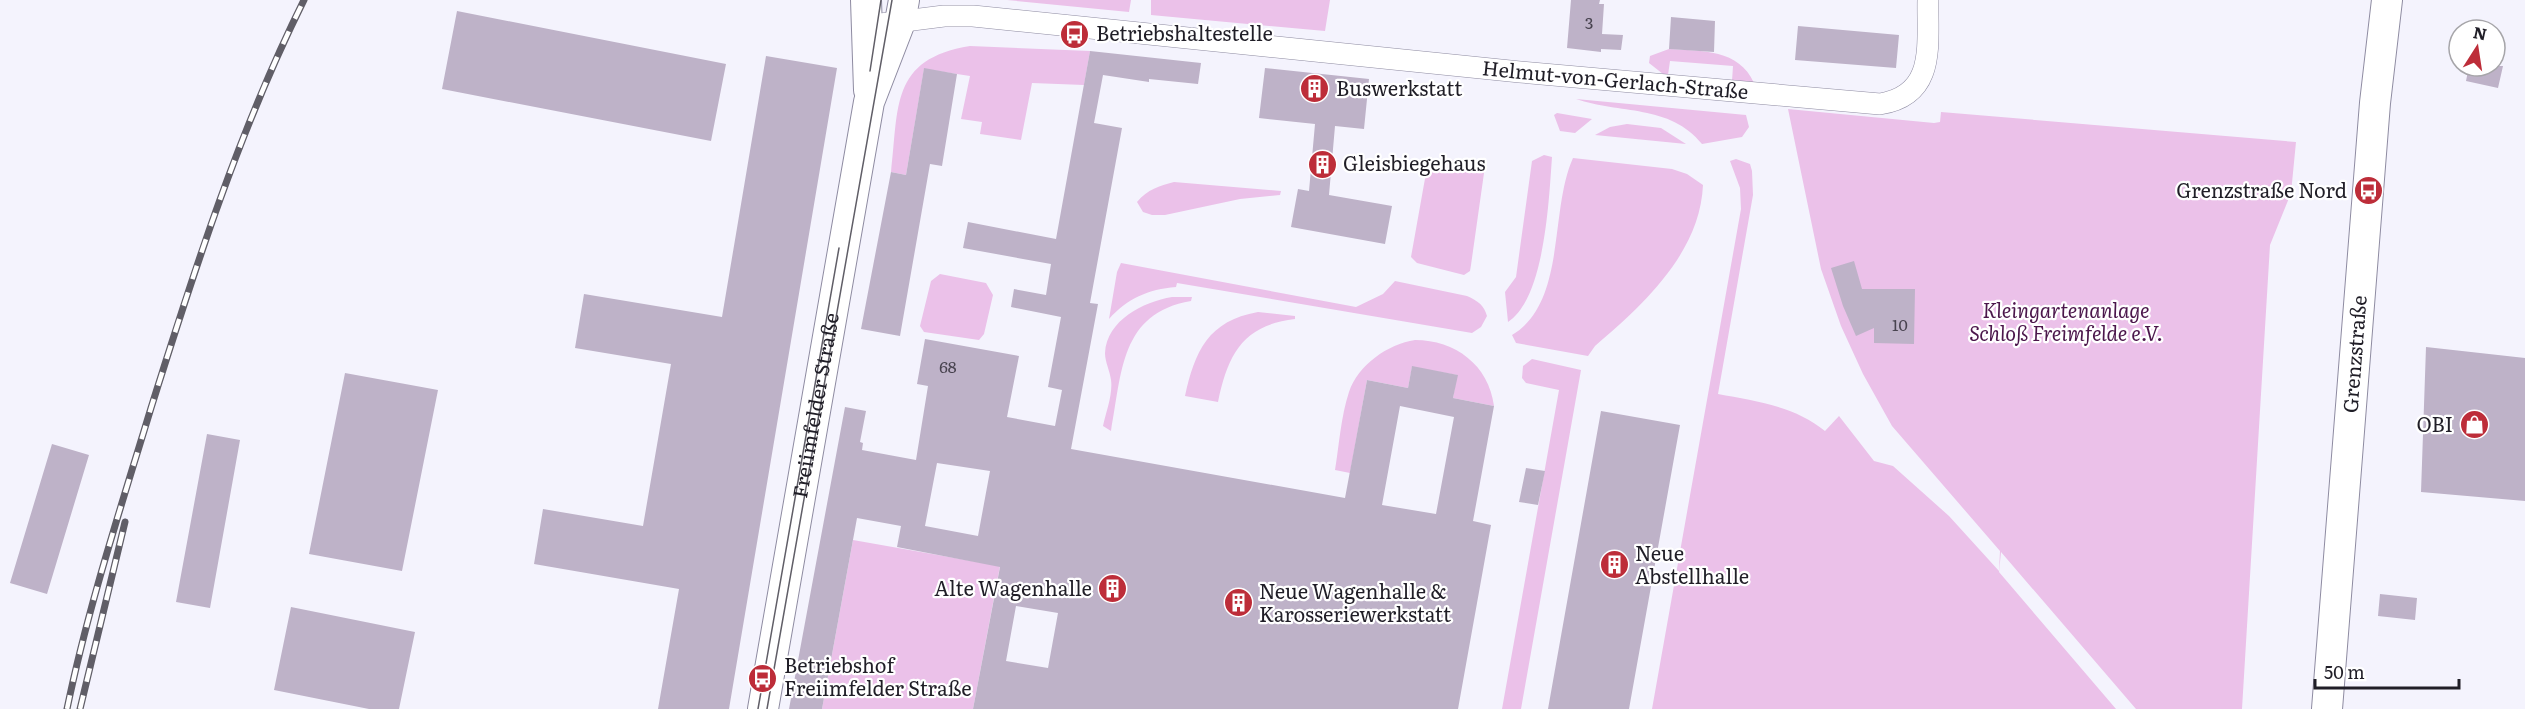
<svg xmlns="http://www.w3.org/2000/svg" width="2525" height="709" font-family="Literata,serif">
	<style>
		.green { fill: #ebc1e9 }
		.building { fill: #beb2c8; fill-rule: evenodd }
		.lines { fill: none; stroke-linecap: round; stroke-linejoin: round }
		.street-casing { stroke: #8e8ba1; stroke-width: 22 }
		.secondary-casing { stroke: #8e8ba1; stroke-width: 32 }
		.street { stroke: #fff; stroke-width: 21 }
		.secondary { stroke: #fff; stroke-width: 30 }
		.tram { stroke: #605e67; stroke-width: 1.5 }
		.rail-casing { stroke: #605e67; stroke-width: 7 }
		.rail { stroke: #fff; stroke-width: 4.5; stroke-dasharray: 14; stroke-linecap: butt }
		.labels { text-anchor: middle; stroke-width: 4.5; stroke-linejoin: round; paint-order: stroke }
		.number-label { font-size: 16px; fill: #48434f }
		.poi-label { font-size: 20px; fill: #201e27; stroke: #fff; text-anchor: start }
		.street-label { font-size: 20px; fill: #201e27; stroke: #fff }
		.park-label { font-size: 20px; font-style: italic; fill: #4b164b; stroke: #fff }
	</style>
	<rect width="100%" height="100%" fill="#f4f3fd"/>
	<path class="green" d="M1007,0H1131L1129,12Z
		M1151,0H1330L1325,31L1151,15Z
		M970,46L1090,51L1084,85L1032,83L1021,140L980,134L982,122L961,119L970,76L924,69L906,175L891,172C899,107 890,59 970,46Z
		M1669,49C1702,51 1739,49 1754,83L1732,81L1733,66L1670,61L1668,75L1663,74L1649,63L1650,56Z
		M1576,99L1746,115L1749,127L1742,137L1702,144C1670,104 1619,114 1576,99Z
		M1788,109L1934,123L1940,122L1941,112L2296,142L2291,193L2270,245L2242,709H2136L2001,552L1999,572L2116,709H1652L1741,209L1740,188L1730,161L1736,159L1750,164L1752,171L1753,195L1718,394C1755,401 1795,406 1825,431L1839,416L1874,461L1893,466L1949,516L1999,571L2000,551L1892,426L1863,374L1841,326L1821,269Z
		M1557,113L1592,119L1575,133L1560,131L1554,115Z
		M1627,124L1661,128L1686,144L1595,135L1610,127Z
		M1544,155L1552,157C1549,199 1545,298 1508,322L1505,292L1516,277L1532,161Z
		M1573,158L1672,169L1687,174L1703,185C1700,253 1643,305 1595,346L1588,356L1516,343L1512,335C1567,302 1549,211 1573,158Z
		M1441,159L1481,162L1485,166L1471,265L1470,271L1464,275L1417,263L1411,257L1426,173L1433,163Z
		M1174,182L1281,191L1280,195L1240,199L1165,215H1152L1143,212L1137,202C1148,189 1159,186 1174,182Z
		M1121,263L1356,307L1383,294L1395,281L1467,296C1478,301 1484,305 1487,316L1481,327L1472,333L1177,283L1176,287C1148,289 1127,299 1109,319L1117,272Z
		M940,274L986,283L993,295L984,334L979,340L924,332L920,326L931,281Z
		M1172,297H1192L1191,301C1120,313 1122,373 1111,431L1103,426C1106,412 1113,394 1111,380C1110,371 1105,362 1105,353C1107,320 1143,302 1172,297Z
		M1258,312L1295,316V319C1243,325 1228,354 1218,402L1185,396C1195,351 1208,321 1258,312Z
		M1415,340C1455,340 1489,365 1494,406L1453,398L1457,375L1412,367L1408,388L1367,380L1350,473L1335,470C1339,445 1341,416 1349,392C1358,365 1388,344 1415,340Z
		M1532,359L1581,370L1521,709H1502L1559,390L1526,383L1522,378L1523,366Z
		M853,540L1000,566L973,709H822Z"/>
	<path class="building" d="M1571,0H1600L1599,4H1604L1602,34L1623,35L1621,50L1601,49V52L1567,48Z
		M457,11L726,64L711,141L442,89Z
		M1671,17L1715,21L1714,52L1669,49Z
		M1798,26L1899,35L1896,68L1795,60Z
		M1090,51L1201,63L1198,84L1149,79V82L1103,75L1094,123L1122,128L1090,303L1098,304L1071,449L1345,498L1367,380L1408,388L1412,366L1458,375L1453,398L1494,406L1473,521L1491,525L1458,709H973L1000,567L897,547L901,526L857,518L822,709H789L845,407L866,411L860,442L863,443L862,450L916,460L928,386L917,384L925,339L1019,356L1007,417L1055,426L1062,390L1048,387L1061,317L1011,307L1014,289L1046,295L1051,264L963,248L968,222L1056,239ZM1400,406L1454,417L1436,514L1382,505ZM937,463L990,471L978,536L925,526ZM1016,606L1058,613L1048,668L1006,661Z
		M766,56L837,68L729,709H658L679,589L534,564L543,509L643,526L671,364L575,348L584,294L722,317Z
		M2469,66H2503L2498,88L2466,81Z
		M924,68L957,74L942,166L930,164L900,336L861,329L891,172L906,175Z
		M1265,68L1369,79L1364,129L1335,126L1329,195L1392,206L1385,244L1291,227L1298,189L1309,191L1315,124L1259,118Z
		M1854,261L1862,289H1915L1914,344L1874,343V328L1856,336L1843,306L1831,268Z
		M2426,347L2525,358V501L2421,492Z
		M345,373L438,390L402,571L309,554Z
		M1601,411L1680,425L1629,709H1548Z
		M207,434L240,440L210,608L176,602Z
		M52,444L89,455L47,594L10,583Z
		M1526,468L1545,471L1538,505L1519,502Z
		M2380,594L2417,598L2415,620L2378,616Z
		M291,607L415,632L399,709H369L274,690Z"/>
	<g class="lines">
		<defs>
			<g id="street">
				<path id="s1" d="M865,26L944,16H973L1520,72L1880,104C1937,95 1927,44 1928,0"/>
			</g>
			<g id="secondary">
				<path d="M866,0L869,90"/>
				<path id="s2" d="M763,709L869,102L900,22L904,0"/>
				<path id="s3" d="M2327,709L2375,103L2387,0"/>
			</g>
		</defs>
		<use href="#street" class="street-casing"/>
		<use href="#secondary" class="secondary-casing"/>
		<use href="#street" class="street"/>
		<use href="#secondary" class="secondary"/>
		<path class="tram" d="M870,71L881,0
			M758,709L839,248
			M767,709L892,0"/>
		<defs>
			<path id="rail" d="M67,709C88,607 121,507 151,408C195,268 239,131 304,0
				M80,709L125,522"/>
		</defs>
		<use href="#rail" class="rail-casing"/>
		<use href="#rail" class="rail"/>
	</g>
	<defs>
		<symbol id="bus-disc" viewBox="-11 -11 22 22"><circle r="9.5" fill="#bd2d39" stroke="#fff"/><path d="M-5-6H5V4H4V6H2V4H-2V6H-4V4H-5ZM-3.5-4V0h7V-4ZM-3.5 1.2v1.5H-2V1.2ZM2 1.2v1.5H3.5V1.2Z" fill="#fff"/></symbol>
		<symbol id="building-disc" viewBox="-11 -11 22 22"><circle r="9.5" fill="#bd2d39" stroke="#fff"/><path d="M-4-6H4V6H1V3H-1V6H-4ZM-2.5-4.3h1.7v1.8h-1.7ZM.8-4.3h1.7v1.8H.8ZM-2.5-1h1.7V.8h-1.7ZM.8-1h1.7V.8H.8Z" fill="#fff"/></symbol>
		<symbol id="shop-disc" viewBox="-11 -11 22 22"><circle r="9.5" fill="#bd2d39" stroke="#fff"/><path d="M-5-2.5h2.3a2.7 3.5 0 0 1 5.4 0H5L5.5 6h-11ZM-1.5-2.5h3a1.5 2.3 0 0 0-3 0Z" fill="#fff"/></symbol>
	</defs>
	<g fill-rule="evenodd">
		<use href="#bus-disc" x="1058" y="18" width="33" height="33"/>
		<use href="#building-disc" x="1298" y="72" width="33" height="33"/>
		<use href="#building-disc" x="1306" y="148" width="33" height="33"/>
		<use href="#bus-disc" x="2352" y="174" width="33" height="33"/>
		<use href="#shop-disc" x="2458" y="408" width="33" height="33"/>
		<use href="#building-disc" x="1598" y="548" width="33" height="33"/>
		<use href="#building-disc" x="1096" y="572" width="33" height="33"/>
		<use href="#building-disc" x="1222" y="586" width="33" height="33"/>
		<use href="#bus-disc" x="746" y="662" width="33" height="33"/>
	</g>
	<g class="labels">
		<g class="number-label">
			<text x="1589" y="29">3</text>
			<text x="1900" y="331">10</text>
			<text x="948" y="373">68</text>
		</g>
		<g class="poi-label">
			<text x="1096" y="41">Betriebshaltestelle</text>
			<text x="1336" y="96">Buswerkstatt</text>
			<text x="1343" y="171">Gleisbiegehaus</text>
			<text x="2347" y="198" text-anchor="end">Grenzstraße Nord</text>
			<text x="2453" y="432" text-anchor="end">OBI</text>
			<text x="1635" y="561">Neue<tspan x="1635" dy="23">Abstellhalle</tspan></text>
			<text x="1092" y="596" text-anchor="end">Alte Wagenhalle</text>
			<text x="1259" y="599">Neue Wagenhalle &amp;<tspan x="1259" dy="23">Karosseriewerkstatt</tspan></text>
			<text x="784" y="673">Betriebshof<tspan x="784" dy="23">Freiimfelder Straße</tspan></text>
		</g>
		<g class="street-label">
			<text dy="7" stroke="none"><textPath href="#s1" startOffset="754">Helmut-von-Gerlach-Straße</textPath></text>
			<text dy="7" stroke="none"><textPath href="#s3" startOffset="356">Grenzstraße</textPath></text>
			<text dy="7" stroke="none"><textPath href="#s2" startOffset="308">Freiimfelder Straße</textPath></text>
		</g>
		<g class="park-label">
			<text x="2066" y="318">Kleingartenanlage<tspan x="2066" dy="23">Schloß Freimfelde e.V.</tspan></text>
		</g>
	</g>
	<g transform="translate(2477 48) rotate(12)"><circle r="28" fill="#ffffff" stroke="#a6a5a9" stroke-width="1.5"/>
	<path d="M0-4.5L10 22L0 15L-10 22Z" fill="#bd2d39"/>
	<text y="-9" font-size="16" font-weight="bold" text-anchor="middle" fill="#201e27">N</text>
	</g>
	<path d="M2315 679v9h144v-9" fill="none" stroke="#201e27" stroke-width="3"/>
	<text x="2324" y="679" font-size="18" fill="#201e27" stroke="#ffffff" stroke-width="4.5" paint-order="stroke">50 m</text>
</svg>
